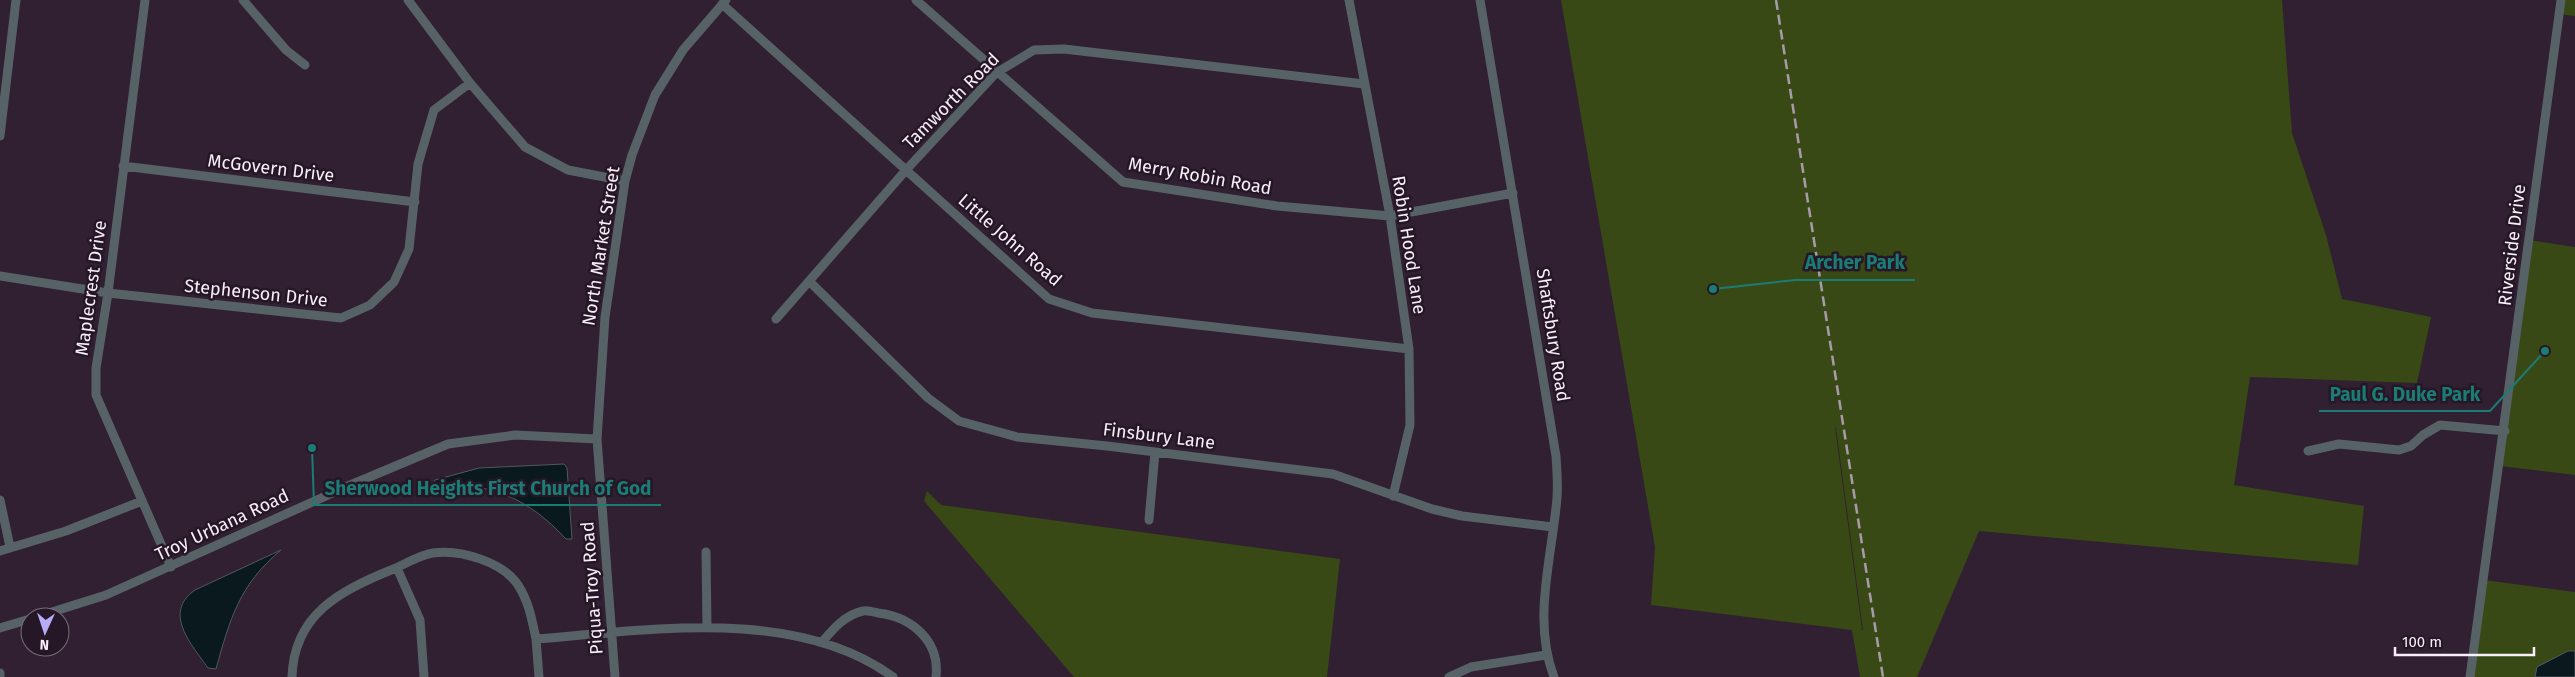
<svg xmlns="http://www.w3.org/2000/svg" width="2575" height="677" font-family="'Fira Sans',sans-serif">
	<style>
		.green { fill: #394915; fill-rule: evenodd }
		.water { fill: #09191d; stroke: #51595f }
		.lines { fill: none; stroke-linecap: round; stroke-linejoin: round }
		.minor { stroke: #566266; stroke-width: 9 }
		.rail { stroke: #a89ba9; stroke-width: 2.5; stroke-dasharray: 10 5; stroke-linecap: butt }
		.labels { text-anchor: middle; stroke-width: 5; stroke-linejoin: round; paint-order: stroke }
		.street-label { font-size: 18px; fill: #f8edf8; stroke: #261727 }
		.leader { fill: none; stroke: #1b7c75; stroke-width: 2 }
		.callout-dot { fill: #1b7c75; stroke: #261727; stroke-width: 2 }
		.callout-label { font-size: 19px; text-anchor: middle; font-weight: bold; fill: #1b7c75; stroke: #261727; stroke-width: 5; stroke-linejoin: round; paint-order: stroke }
	</style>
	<rect width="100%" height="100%" fill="#302031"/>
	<path class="green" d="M1561,0H2282L2292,133L2326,235L2342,299L2431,317L2417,383L2250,377L2234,485L2364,506L2358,565L1979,531L1917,677H1860L1852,630L1651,605L1655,547ZM1835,427L1836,428L1863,630H1860L1862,629Z
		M2561,0H2575V16L2559,14Z
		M2529,240L2575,247V475L2500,466Z
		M927,491L941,505L1340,559L1327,677H1074L924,501Z
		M2484,580L2575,592V677H2470Z"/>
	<path class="water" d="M564,464L567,468L572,539H566C527,497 491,483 433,484L435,480L479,468Z
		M281,550C239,585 230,619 216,669L208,668C192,645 162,613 195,590Z
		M2568,651H2575V677H2535L2537,667Z"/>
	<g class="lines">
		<path class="minor" d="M145,0L108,293L96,368V395L171,567
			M243,0L286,50L305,65
			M408,0L470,83L525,147L568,170L625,181
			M916,0L1123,182L1277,206L1390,216L1513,193
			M1349,0L1390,216L1409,349L1410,425L1393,496
			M1480,0L1556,456C1557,470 1558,484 1557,498C1552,557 1532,620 1554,677
			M722,4L1049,299L1092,313L1409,349
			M0,136L16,0
			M123,166L415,202
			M0,276L108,293L341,318L370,305L394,282L409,249L418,164L434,110L470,83
			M810,282L928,398L959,421L1017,437L1107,446L1333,474L1432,509L1462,516L1553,527
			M776,319L906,170L996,73L1034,50L1064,49L1364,84
			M2308,451L2339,444L2399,450L2411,446L2423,435L2440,425L2505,431
			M0,500L10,547
			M1149,520L1155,452
			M0,551L66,531L142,501
			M706,552L707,628
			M397,568L420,620L424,677
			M36,617L106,595L348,486L448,444L515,435L597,439
			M0,628L30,619
			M536,639L539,677
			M823,641C834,628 845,615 863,611C867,610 874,612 878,613C912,617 940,641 936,677
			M0,673V677
			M292,677C294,614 340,591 391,570C404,565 419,555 433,553C460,549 503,562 518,585C529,602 532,620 536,639C649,630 796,606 893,677
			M615,677L597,439L605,317L625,181L632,155L655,95L683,50L726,0
			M1449,677L1471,667L1546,655
			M2470,677L2561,0"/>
		<path class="rail" d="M1776,0L1883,677"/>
	</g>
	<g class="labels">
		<g class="street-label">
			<text transform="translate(951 101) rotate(-45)" y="6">Tamworth Road</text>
			<text transform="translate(271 168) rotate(7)" y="6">McGovern Drive</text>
			<text transform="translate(1200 176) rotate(10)" y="6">Merry Robin Road</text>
			<text transform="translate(1010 240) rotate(41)" y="6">Little John Road</text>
			<text transform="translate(1409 245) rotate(81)" y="6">Robin Hood Lane</text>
			<text transform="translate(2512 245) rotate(-83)" y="6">Riverside Drive</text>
			<text transform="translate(601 246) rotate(-81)" y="6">North Market Street</text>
			<text transform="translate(91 288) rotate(-82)" y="6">Maplecrest Drive</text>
			<text transform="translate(256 293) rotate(6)" y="6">Stephenson Drive</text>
			<text transform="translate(1553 335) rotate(81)" y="6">Shaftsbury Road</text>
			<text transform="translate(1159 436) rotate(7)" y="6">Finsbury Lane</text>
			<text transform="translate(222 525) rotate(-25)" y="6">Troy Urbana Road</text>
			<text transform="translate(592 588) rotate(-94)" y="6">Piqua-Troy Road</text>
		</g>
	</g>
	<path class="leader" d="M1713 289L1795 280H1915M2545 351L2490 411H2319M312 448L314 505H661"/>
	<g class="callout-dot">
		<circle cx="1713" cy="289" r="5"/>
		<circle cx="2545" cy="351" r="5"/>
		<circle cx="312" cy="448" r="5"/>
	</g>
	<g class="callout-label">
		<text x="1855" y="269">Archer Park</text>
		<text x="2405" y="401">Paul G. Duke Park</text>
		<text x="488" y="495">Sherwood Heights First Church of God</text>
	</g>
	<g transform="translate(45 632) rotate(183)"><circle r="24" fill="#261727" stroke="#7a6d7b"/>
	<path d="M0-4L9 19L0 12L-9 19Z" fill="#b6acf8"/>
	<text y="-8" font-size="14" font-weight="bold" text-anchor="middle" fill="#f8edf8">N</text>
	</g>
	<path d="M2395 647v8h139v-8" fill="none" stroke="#f8edf8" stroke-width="2.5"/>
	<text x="2402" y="647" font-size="15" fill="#f8edf8" stroke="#261727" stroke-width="4" paint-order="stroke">100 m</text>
</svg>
